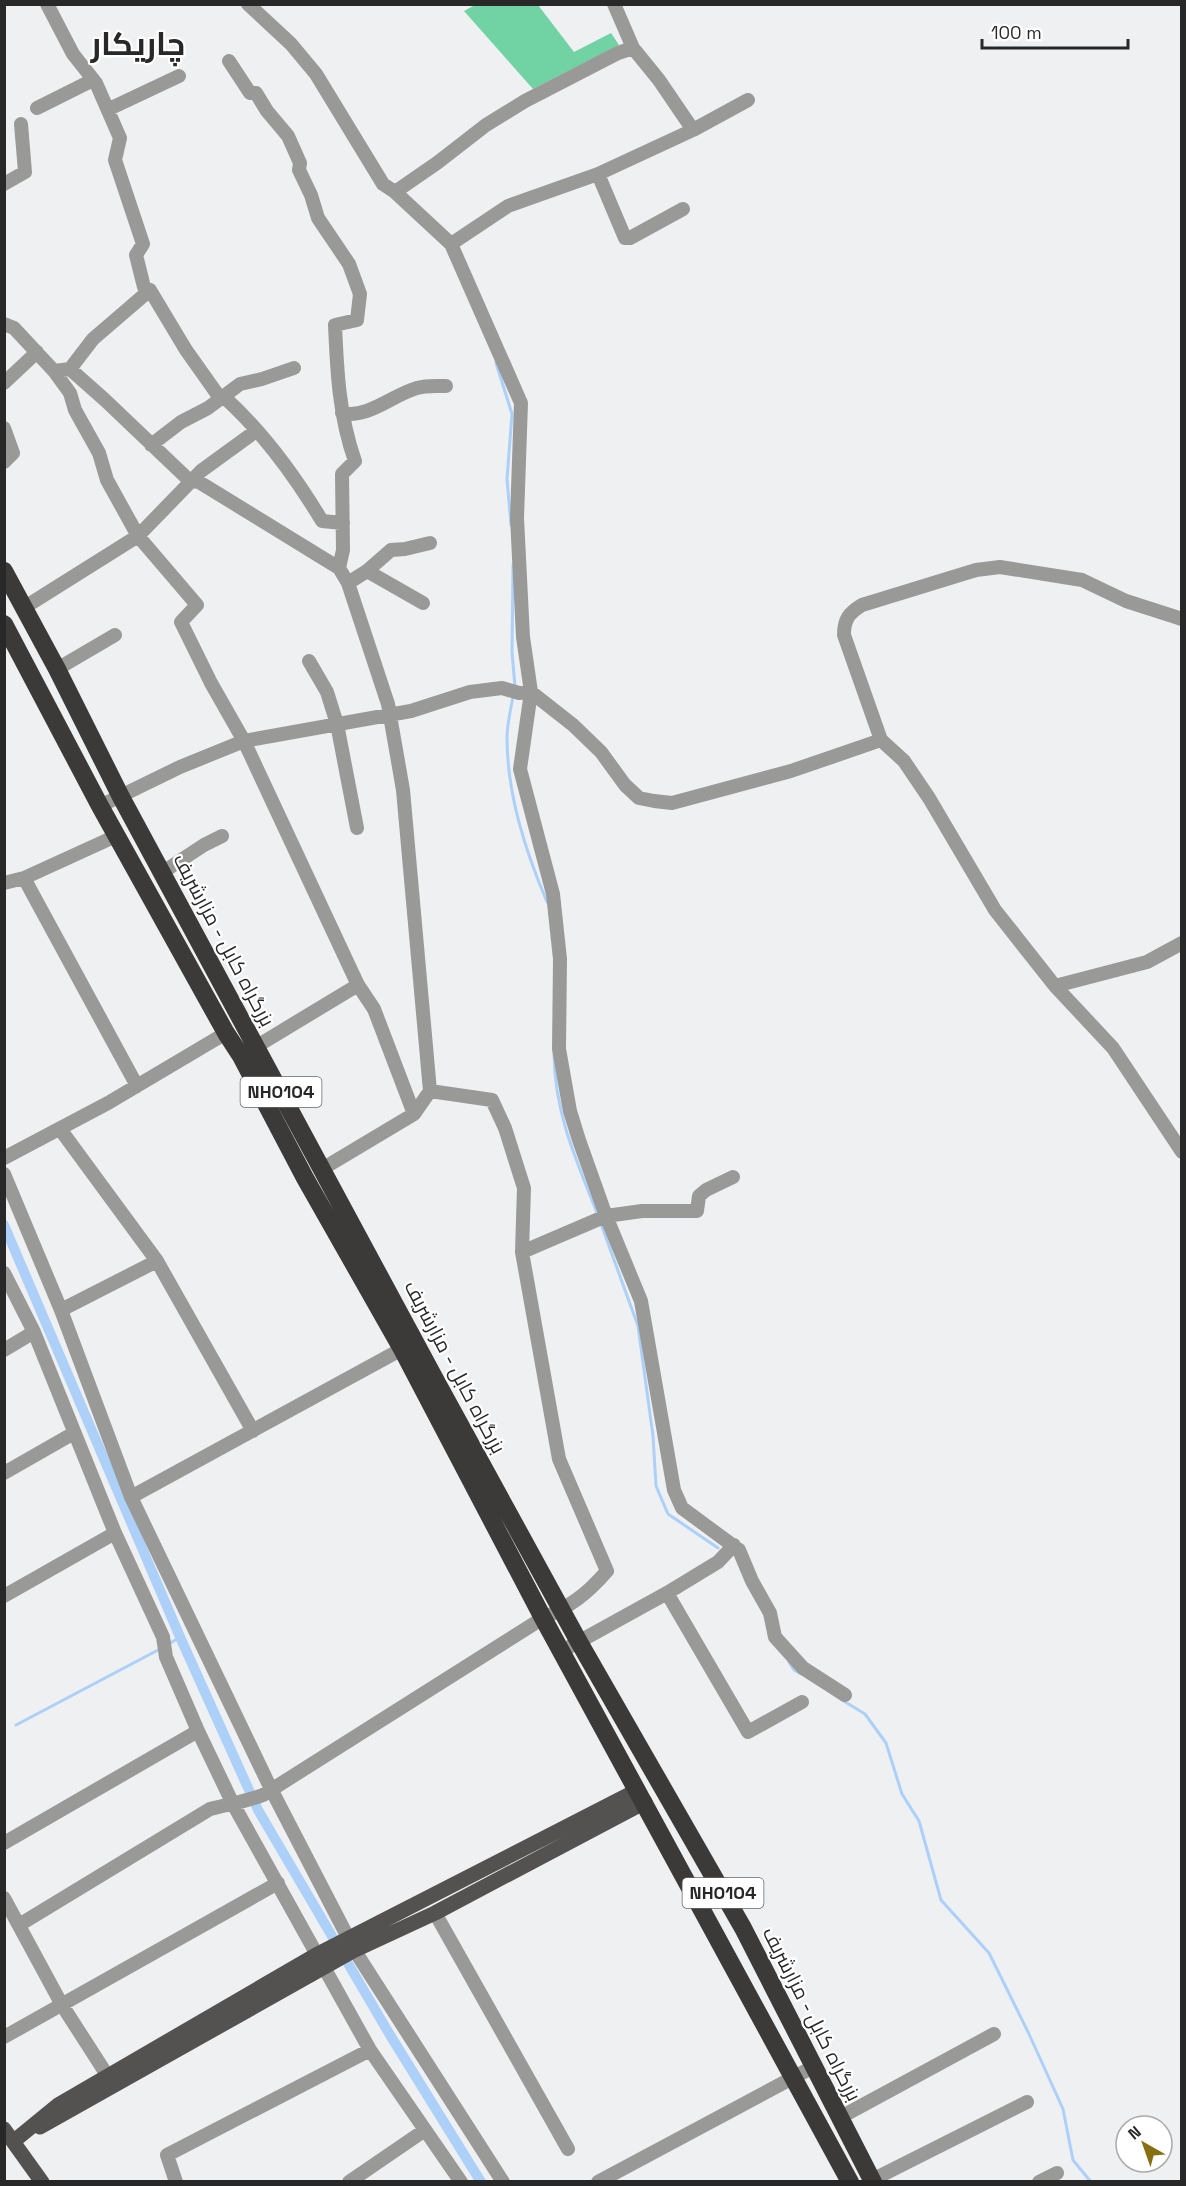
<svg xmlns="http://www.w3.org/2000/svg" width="1186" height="2186" font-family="'Space Grotesk',Cairo,sans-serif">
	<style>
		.forest { fill: #71d2a3 }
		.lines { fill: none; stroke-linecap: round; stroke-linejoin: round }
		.stream { stroke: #acd0f8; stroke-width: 3 }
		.canal { stroke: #acd0f8; stroke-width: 10 }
		.minor { stroke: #999998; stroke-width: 14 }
		.major { stroke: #535251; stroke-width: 15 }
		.highway { stroke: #3b3a38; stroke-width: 18 }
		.labels { text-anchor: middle; stroke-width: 4.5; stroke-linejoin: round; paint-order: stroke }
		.shield { fill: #fff; stroke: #686869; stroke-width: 1.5 }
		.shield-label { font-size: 18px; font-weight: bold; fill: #282829 }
		.street-label { font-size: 20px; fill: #282829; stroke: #fff }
		.town-label { font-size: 32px; font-weight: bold; fill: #282829; stroke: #fff }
	</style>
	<rect width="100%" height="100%" fill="#eff0f2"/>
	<path class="forest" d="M475,5H538L574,52L611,33L619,45L533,89L464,11Z"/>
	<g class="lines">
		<path class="stream" d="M496,363L512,414L507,479L511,525
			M513,565L512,652L515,687
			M513,696C511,709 507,724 507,737C507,794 525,850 547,902
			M554,1055C555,1114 576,1160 598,1215
			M601,1224L638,1326L653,1436L656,1486L668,1514L718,1548
			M169,1644L180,1637
			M789,1662L794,1670L801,1674
			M842,1700L865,1714L886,1743L902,1794L919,1821L941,1900L989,1953L1029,2034L1063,2109L1073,2160L1091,2182
			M16,1725L160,1649"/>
		<path class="canal" d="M4,1225L180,1637L258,1810L390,2035L481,2182"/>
		<path class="minor" d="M47,4L73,54L96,83L120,138L115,160L143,244L136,255L144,287L150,290L186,350L220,398
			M248,4L291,44L316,74L383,184L395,192L451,244L521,403L517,518L523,637L531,692L520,769L553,894L560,959L559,1049L570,1111L579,1140L606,1216L641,1301L674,1490L682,1508L739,1550L752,1581L770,1613L775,1637L803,1668L845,1695
			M614,4L633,48
			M229,61L250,93H256L267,111L288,136L300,163L299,170L311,195L318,218L349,264L360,294L357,320L335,325C337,371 339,416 355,461L342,474L343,550L339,568
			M37,108L91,81L96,83
			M109,109L179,76
			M598,174L625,238H630L683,209
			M4,184L25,172L21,124
			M395,192L437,163L486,125L525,101L618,53L633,48L659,80L693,130
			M451,244L508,206L598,174L693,130L748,100
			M4,324L14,328L54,371L70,369L105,400L190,481L199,482L339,568L348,583L388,704L403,790L430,1091L414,1114L322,1169
			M70,369L93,339L150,290
			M54,371L70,393L75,410L99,453L107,480L138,536L197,605L181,622L211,683L244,741L358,985L374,1009L414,1114
			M4,383L37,352
			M224,397C263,432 295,476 322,521L343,523
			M342,413C368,419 394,394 417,388C426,385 437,386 446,386
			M4,428L13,453L4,462
			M151,445L181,422L208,408L240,384L262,379L294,368
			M367,571L423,603
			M348,583L367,571L391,550L405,549L430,543
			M25,607L138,536L201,471L256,431
			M309,661L327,692L337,724L357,828
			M57,669L115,635
			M881,740L904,761L929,798L995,910L1055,986L1113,1048L1182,1152
			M100,806L180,767L244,741L411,711L470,692L502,688L519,693L531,692L573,725L601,752L625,785L639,798L654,801L672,803L791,771L881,740L844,635C844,619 849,613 862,605L976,570L1000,567L1082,580L1126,601L1182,619
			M163,872L204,845L222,836
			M24,878L137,1086
			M4,883L24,878L116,836
			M1055,986L1147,962L1182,943
			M257,1046L358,985
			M430,1091L492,1100L505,1128L524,1188L522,1252
			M60,1129L157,1261L253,1431
			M4,1158L108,1103L226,1033
			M4,1174L61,1310L131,1497L271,1789L355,1951L503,2182
			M4,1273L34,1332L115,1533L163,1637L166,1657L198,1731L232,1802L370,2050L461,2182
			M61,1310L157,1261
			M4,1350L34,1332
			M4,1473L74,1433
			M131,1497L402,1349
			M667,1593L748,1732L802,1702
			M4,1596L115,1533
			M571,1646L667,1593L718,1562L734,1545
			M4,1843L198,1731
			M4,1898L62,2005L107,2075
			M435,1913L568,2149
			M19,1925L210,1809C228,1804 245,1802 263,1795L543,1618C571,1606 587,1594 607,1571L559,1459L522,1252L606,1216L642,1211H697L699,1196L706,1190L733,1177
			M4,2037L278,1883
			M839,2118L994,2034
			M872,2180L1027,2102
			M176,2182L167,2155L370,2050
			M349,2182L425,2130
			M598,2182L813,2067
			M1039,2182L1057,2173"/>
		<path class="major" d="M40,2127L353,1951L435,1913L645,1802
			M4,2129L42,2182
			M14,2141L58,2105L316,1955L638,1790"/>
		<path class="highway" d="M4,571L57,669L121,797L436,1381L579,1642L743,1928L873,2182
			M4,624L100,806L226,1033L241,1056L305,1178L402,1349L543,1618L850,2182"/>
	</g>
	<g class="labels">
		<g class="shield">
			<rect x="240.5" y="1077" width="81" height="30" rx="4.5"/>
			<rect x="682.5" y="1878" width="81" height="30" rx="4.5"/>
		</g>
		<g class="shield-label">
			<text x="281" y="1098">NH0104</text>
			<text x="723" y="1899">NH0104</text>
		</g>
		<g class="street-label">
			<text transform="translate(224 940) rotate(62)" y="7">بزرگراه کابل - مزارشریف</text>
			<text transform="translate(455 1367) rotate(62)" y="7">بزرگراه کابل - مزارشریف</text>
			<text transform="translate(812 2014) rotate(63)" y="7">بزرگراه کابل - مزارشریف</text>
		</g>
		<g class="town-label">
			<text x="138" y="55">چاریکار</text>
		</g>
	</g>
	<rect width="1186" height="2186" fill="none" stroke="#282829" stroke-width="12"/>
	<g transform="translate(1144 2144) rotate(320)"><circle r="28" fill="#ffffff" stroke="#a9a9a9" stroke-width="1.5"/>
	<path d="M0-4.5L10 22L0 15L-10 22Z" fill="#877011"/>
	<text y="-9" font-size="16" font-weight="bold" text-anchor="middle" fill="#282829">N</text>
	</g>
	<path d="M982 39v9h146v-9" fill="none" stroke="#282829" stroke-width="3"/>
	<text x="991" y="39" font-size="18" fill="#282829" stroke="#ffffff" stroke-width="4.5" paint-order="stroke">100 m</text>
</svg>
